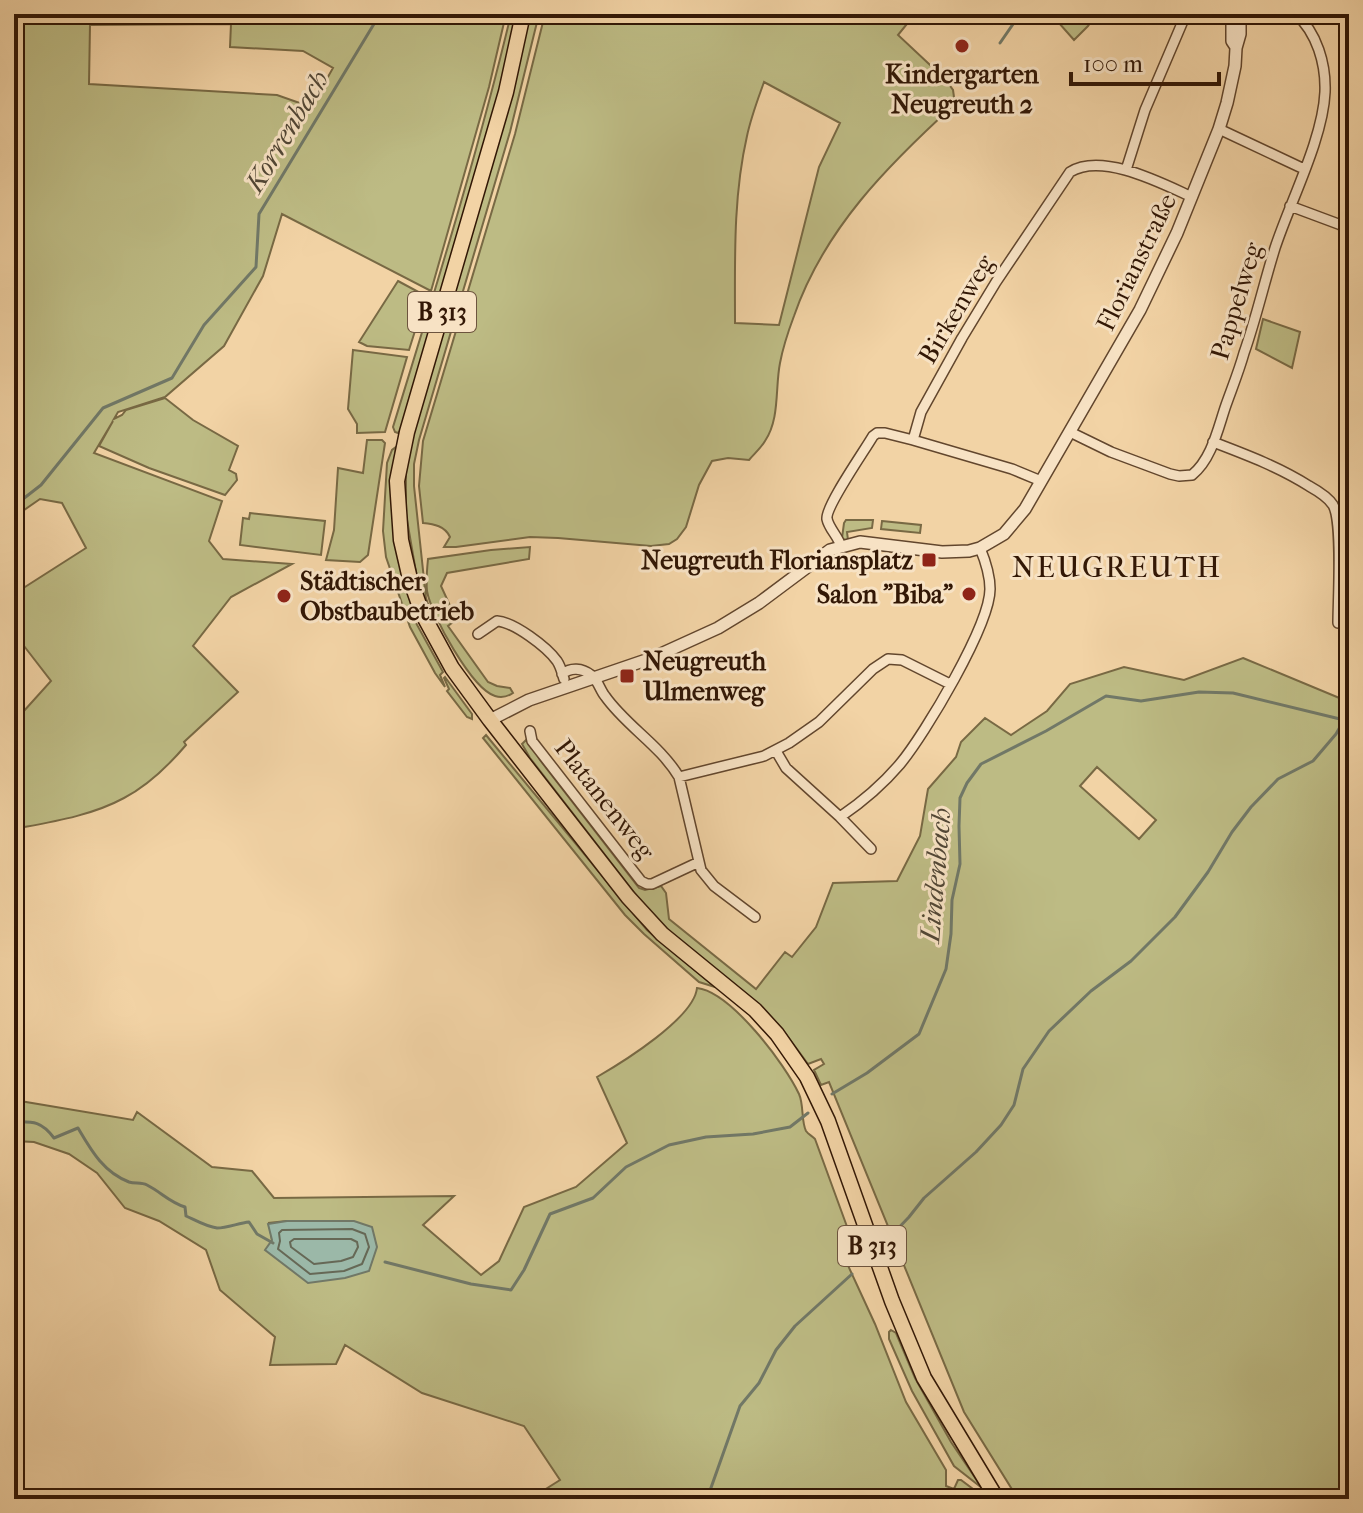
<svg xmlns="http://www.w3.org/2000/svg" width="1363" height="1513" font-family="'IM FELL French Canon',serif">
	<style>
		.green { fill: #bdbb84; stroke: #786944; stroke-width: 2; fill-rule: evenodd }
		.water { fill: #9bb8a8; stroke: #717867; stroke-width: 2 }
		.lines { fill: none; stroke-linecap: round; stroke-linejoin: round }
		.shore { stroke: #666856; stroke-width: 2 }
		.stream { stroke: #717867; stroke-width: 3 }
		.minor-casing { stroke: #62462d; stroke-width: 12 }
		.tertiary-casing { stroke: #62462d; stroke-width: 14 }
		.primary-casing { stroke: #321705; stroke-width: 17 }
		.minor { stroke: #f7e2c4; stroke-width: 9 }
		.tertiary { stroke: #f7e2c4; stroke-width: 11 }
		.primary { stroke: #f2d3a5; stroke-width: 14 }
		.poi-dot { fill: #8f2418; stroke: #f7e2c4; stroke-width: 3 }
		.labels { text-anchor: middle; stroke-width: 6; stroke-linejoin: round; paint-order: stroke }
		.shield { fill: #f7e2c4; stroke: #6d543e; stroke-width: 2 }
		.shield-label { font-size: 24px; font-weight: bold; fill: #321705 }
		.poi-label { font-size: 26px; font-weight: bold; fill: #321705; stroke: #f7e2c4; text-anchor: end }
		.street-label { font-size: 26px; fill: #321705; stroke: #f7e2c4 }
		.water-label { font-size: 28px; font-style: italic; fill: #524736; stroke: #f7e2c4 }
		.quarter-label { font-size: 30px; letter-spacing: 2px; fill: #321705; stroke: #f7e2c4 }
	</style>
	<rect width="100%" height="100%" fill="#f2d3a5"/>
	<filter id="stains"><feTurbulence type="fractalNoise" baseFrequency=".0025" numOctaves="4"/><feColorMatrix values="0 0 0 0 .2 0 0 0 0 .09 0 0 0 0 .02 0 0 0 .5 -.17"/></filter>
	<radialGradient id="worn" r=".72"><stop offset=".6" stop-color="#630" stop-opacity="0"/><stop offset="1" stop-color="#630" stop-opacity=".3"/></radialGradient>
	<path class="green" d="M14,14H506L489,87L431,291L282,214L263,276L224,346L165,397L118,412L114,419L122,415L126,410L165,398L193,420L238,446L229,470L236,474L237,480L225,495L149,468L99,446L113,421L94,453L222,501L209,541L223,559L292,564L231,597L193,646L238,692L184,742L186,745C169,765 147,786 124,798C91,816 51,822 14,829V722L51,681L24,646L14,653V594L86,548L62,503L40,499L14,517ZM90,25L231,24L230,47L303,51L333,68L311,107L277,95L89,84Z
		M511,14H519L501,90L401,429L398,433L395,432L393,427C435,290 478,153 511,14Z
		M529,14H539L510,132L419,440L414,464V486L426,598L435,625L456,663L435,627L417,578L406,514V460Z
		M545,14H915L898,35L945,79L953,90L955,104C888,165 824,229 794,316C788,332 783,347 780,363C775,388 780,419 765,441C761,448 754,454 749,460L728,458L712,461L699,485L686,527L677,539L669,544L651,546L558,538L530,537L456,547H444L450,537C445,526 434,524 423,523L419,486L423,441L515,134ZM764,82L840,123L819,167L779,325L735,323C735,260 733,197 747,136C751,117 758,99 764,82Z
		M1051,14H1096L1088,26L1074,40Z
		M398,281L426,296L409,350L367,346L359,342Z
		M1263,319L1300,332L1292,368L1256,349Z
		M353,350L407,357L385,432L357,433V424L348,409Z
		M367,440H382L385,443L368,555L360,562L326,560L334,530L338,468L363,473Z
		M396,447L394,464L398,554L416,623L443,672L440,675L445,687L435,673L410,627L386,557L383,531L387,463L392,450Z
		M250,513L325,521L321,555L240,545L243,518L249,519Z
		M846,520H873L872,528L847,532L848,540H845L842,538L844,523Z
		M882,521L921,525L920,533L881,529Z
		M530,547L529,559L447,573L441,586L452,610L453,622L448,626L488,682L497,686L510,688L513,693C507,697 501,698 495,696C472,689 431,615 427,591C426,581 427,569 428,559L491,550Z
		M1243,658L1349,702V1499H1018L964,1412L829,1082L821,1085L814,1070L824,1064L821,1059L808,1064L785,1033L750,997L665,929L650,913L530,758L522,744L526,740L530,743L540,760L639,888L645,890L661,886L666,893L669,919L756,989L785,952L792,957L816,927L833,883L897,881L920,836L928,789L956,757L961,742L985,718L1011,735L1047,711L1070,684L1124,667L1184,680ZM1097,767L1156,820L1139,839L1080,786Z
		M445,677L472,714V719L467,717L447,691L449,689L444,678Z
		M486,735L647,930L715,987L699,982L644,934L625,915L483,738Z
		M697,988C731,992 785,1064 799,1094C804,1105 801,1121 806,1131C808,1134 812,1136 815,1139L853,1243L851,1254L844,1255L845,1259L875,1324L906,1402L946,1470V1486L954,1489L958,1480H961L977,1492L981,1499H530L560,1480L524,1426L422,1393L345,1345L336,1364L270,1365L275,1337L220,1290L206,1250L159,1221L125,1208L97,1173L69,1154L34,1142L14,1141V1100L133,1120L137,1112L212,1167L252,1171L274,1198L454,1196L423,1225L481,1275L499,1261L524,1207L576,1187L627,1143L597,1077C623,1062 694,1018 697,988ZM287,1221H354L272,1240L269,1223Z
		M891,1330L896,1333L915,1378L951,1442L982,1488L954,1466L912,1391L889,1339V1332Z"/>
	<path class="water" d="M287,1221H354L372,1227L377,1247L369,1271L345,1278L308,1283L265,1250L272,1240L268,1224Z"/>
	<g class="lines">
		<path class="shore" d="M352,1229L365,1234L369,1247L362,1264L344,1271L310,1274L278,1249L280,1241L279,1233L282,1230Z
			M294,1239H351L357,1242L358,1247L353,1257L341,1261L314,1264L291,1247L290,1242Z"/>
		<path class="stream" d="M1000,43L1020,14
			M14,506L41,485L103,408L172,378L204,325L256,267L259,214L380,14
			M832,1094L867,1073L919,1034L946,969L951,934L952,900L960,864L959,826L960,798L967,783L981,764L1046,731L1106,696L1141,701L1199,692L1233,693L1340,719L1349,713
			M14,1122C34,1121 42,1122 54,1138L78,1128C91,1150 103,1172 129,1182C135,1184 141,1182 147,1185C161,1192 169,1202 185,1207L186,1216C195,1220 207,1227 217,1228C227,1228 239,1223 249,1222L257,1234L273,1243
			M887,1240L909,1217L924,1198L976,1152L1001,1125L1014,1105L1023,1069L1049,1031L1091,991L1131,961L1175,917L1208,872L1232,832L1251,807L1278,779L1313,761L1336,734L1344,720V716
			M385,1262L471,1284L511,1290L524,1270L550,1214L593,1198L626,1167L669,1145L706,1137L753,1134L790,1127L808,1113
			M707,1499L740,1406L759,1383L776,1350L795,1326L852,1274"/>
		<defs>
			<path id="minor" d="M1219,129L1304,169
				M1126,170L1145,110L1183,21
				M1290,206L1341,225L1349,233
				M1070,432L1111,452L1170,474L1179,476L1192,475C1212,459 1218,428 1226,405C1232,388 1239,371 1244,353C1256,319 1264,283 1275,248C1290,202 1323,139 1325,92C1326,64 1317,33 1296,14
				M913,440L1012,469L1041,481
				M1213,442C1247,455 1279,467 1309,486C1318,491 1328,497 1333,505C1343,522 1338,600 1338,623
				M841,547C839,537 829,529 827,519C825,507 865,450 873,436L877,433H885L913,440L921,412L962,338L996,282L1070,172C1102,152 1161,183 1192,197
				M478,634L497,621C514,622 547,647 557,661C561,667 562,673 564,679
				M562,674C571,667 582,668 591,675C598,680 600,690 605,696C626,726 660,745 679,777L764,756L789,743L819,722L873,669L888,659L902,660L950,684
				M530,731L532,741L641,881L647,884H652L699,862
				M776,751L786,768L840,817
				M679,777L701,870L714,886L755,917
				M871,849L840,817C862,802 883,784 900,764C925,734 990,625 990,589C990,575 985,560 980,548"/>
			<path id="tertiary" d="M1232,14V41L1236,47
				M490,720L529,700L652,658L718,628L759,603L830,550L860,542L942,552L969,551L980,548L1004,534L1025,509L1140,310L1177,233L1219,129L1227,103L1235,66L1236,48L1240,34V19L1236,14"/>
			<path id="primary" d="M523,14L506,92L407,432L397,481L401,540L410,579L422,613L452,668L490,720L628,897L662,934L755,1010L777,1034L807,1077L828,1121L892,1301L924,1378L997,1499"/>
		</defs>
		<use href="#minor" class="minor-casing"/>
		<use href="#tertiary" class="tertiary-casing"/>
		<use href="#primary" class="primary-casing"/>
		<use href="#minor" class="minor"/>
		<use href="#tertiary" class="tertiary"/>
		<use href="#primary" class="primary"/>
	</g>
	<g class="poi-dot">
		<circle cx="962" cy="46" r="8"/>
		<rect x="921" y="552" width="16" height="16" rx="4"/>
		<circle cx="969" cy="594" r="8"/>
		<circle cx="284" cy="596" r="8"/>
		<rect x="619" y="668" width="16" height="16" rx="4"/>
	</g>
	<g class="labels">
		<g class="shield">
			<rect x="408" y="292" width="68" height="40" rx="6"/>
			<rect x="838" y="1226" width="68" height="40" rx="6"/>
		</g>
		<g class="shield-label">
			<text x="442" y="320">B 313</text>
			<text x="872" y="1254">B 313</text>
		</g>
		<g class="poi-label">
			<text x="962" y="83" text-anchor="middle">Kindergarten<tspan x="962" dy="30">Neugreuth 2</tspan></text>
			<text x="913" y="569">Neugreuth Floriansplatz</text>
			<text x="300" y="590" text-anchor="start">Städtischer<tspan x="300" dy="30">Obstbaubetrieb</tspan></text>
			<text x="953" y="603">Salon "Biba"</text>
			<text x="643" y="670" text-anchor="start">Neugreuth<tspan x="643" dy="30">Ulmenweg</tspan></text>
		</g>
		<g class="street-label">
			<text transform="translate(1136 262) rotate(-64)" y="9">Florianstraße</text>
			<text transform="translate(1236 301) rotate(-73)" y="9">Pappelweg</text>
			<text transform="translate(956 309) rotate(-59)" y="9">Birkenweg</text>
			<text transform="translate(605 799) rotate(52)" y="9">Platanenweg</text>
		</g>
		<g class="water-label">
			<text transform="translate(286 131) rotate(-59)" y="10">Korrenbach</text>
			<text transform="translate(935 875) rotate(-85)" y="10">Lindenbach</text>
		</g>
		<g class="quarter-label">
			<text x="1117" y="577">NEUGREUTH</text>
		</g>
	</g>
	<rect width="1363" height="1513" fill="none" stroke="#f2d3a5" stroke-width="48"/>
	<rect x="16" y="16" width="1331" height="1481" fill="none" stroke="#321705" stroke-width="4"/>
	<rect x="24" y="24" width="1315" height="1465" fill="none" stroke="#321705" stroke-width="2"/>
	<path d="M1071 72v12h148v-12" fill="none" stroke="#321705" stroke-width="4"/>
	<text x="1083" y="72" font-size="24" fill="#321705" stroke="#f7e2c4" stroke-width="6" paint-order="stroke">100 m</text>
	<rect width="100%" height="100%" filter="url(#stains)"/>
	<rect width="100%" height="100%" fill="url(#worn)"/>
</svg>
